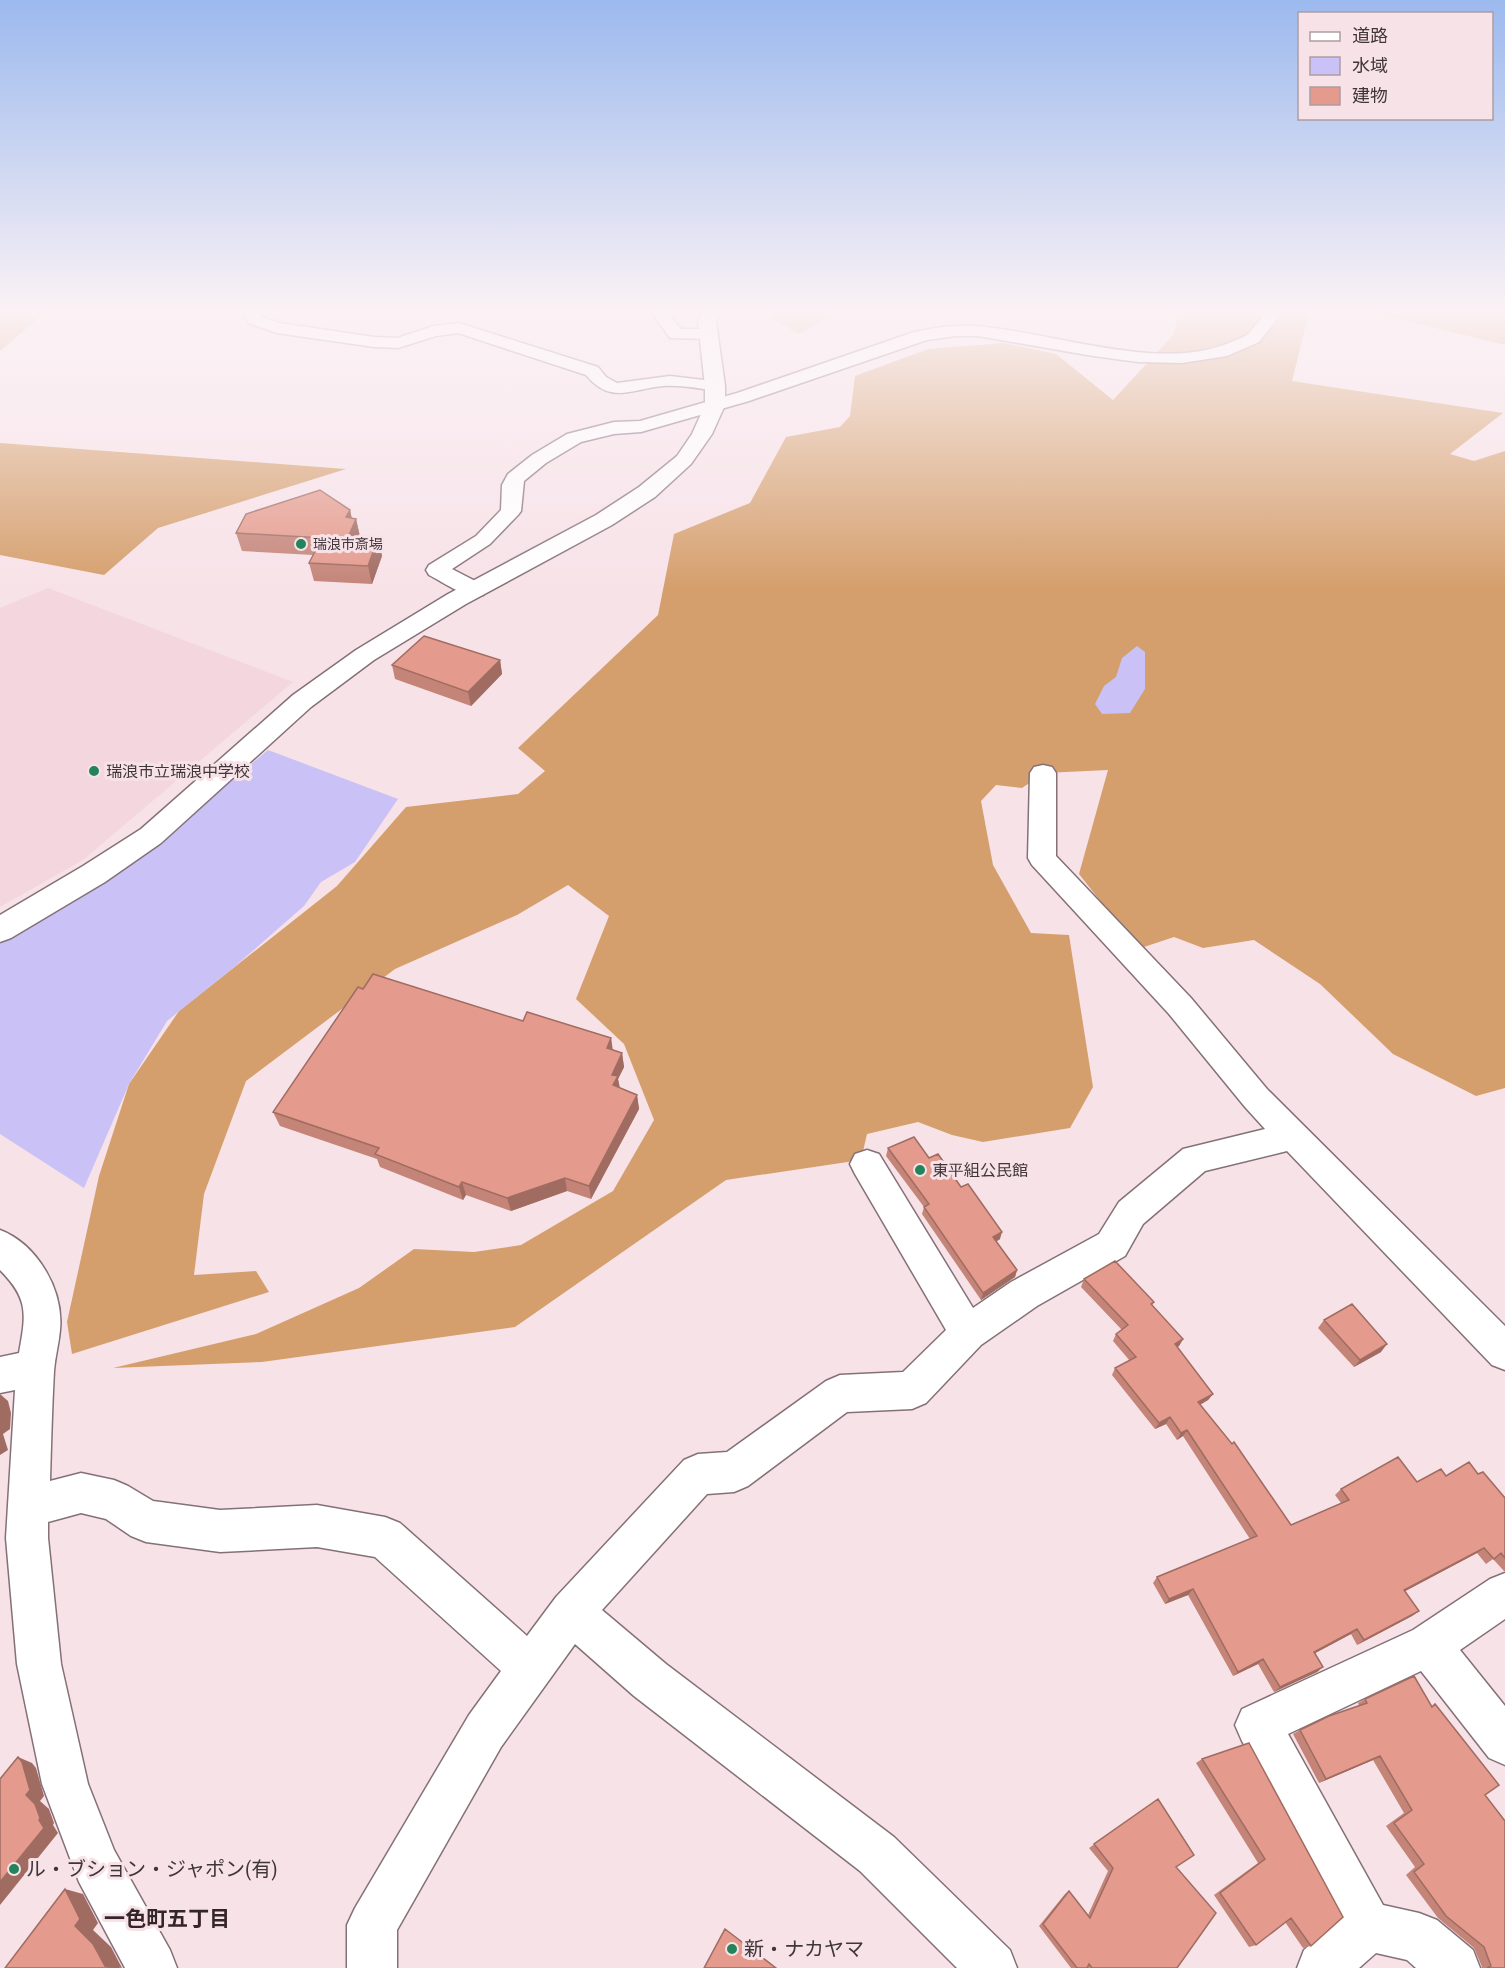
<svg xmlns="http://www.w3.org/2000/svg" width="1505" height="1968" font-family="'Roboto Condensed','Noto Sans JP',sans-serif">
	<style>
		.built { fill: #f4d6df }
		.forest { fill: #d59f6d }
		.water { fill: #cac1f6 }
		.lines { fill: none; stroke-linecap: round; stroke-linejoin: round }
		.minor-casing { stroke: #847177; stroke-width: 3 }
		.tertiary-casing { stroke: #847177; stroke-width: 3 }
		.minor { fill: #fff; fill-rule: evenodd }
		.tertiary { fill: #fff; fill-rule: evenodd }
		.wall { fill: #c48478 }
		.shaded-wall { fill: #a06c62 }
		.building { fill: #e49a8c; stroke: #a06c62; stroke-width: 1.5 }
		.poi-dot { fill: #23845c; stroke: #f7e2e8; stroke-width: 2 }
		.labels { text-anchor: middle; stroke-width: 6; stroke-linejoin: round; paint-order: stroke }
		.far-poi-label { font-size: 14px; fill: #3f3639; stroke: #f7e2e8; text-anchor: start }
		.poi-label { font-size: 16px; fill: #3f3639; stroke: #f7e2e8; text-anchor: start }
		.near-poi-label { font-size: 20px; fill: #3f3639; stroke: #f7e2e8; text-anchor: start }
		.near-neighbourhood-label { font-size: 21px; font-weight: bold; fill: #342529; stroke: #f7e2e8 }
	</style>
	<rect width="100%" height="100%" fill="#f7e2e8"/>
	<path class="built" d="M48,588L293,682L83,860L0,907V608Z"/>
	<path class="forest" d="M0,313H44L0,351Z
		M771,313H837L799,334L772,319Z
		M1178,313H1309L1292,381L1503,413L1450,454L1474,461L1505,451V1088L1476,1096L1393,1054L1320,984L1254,940L1203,948L1174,937L1138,949L1079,874L1108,770L1044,773L1022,788L996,785L981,801L993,865L1031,933L1069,935L1093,1087L1070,1128L983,1142L952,1135L918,1122L867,1134L861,1160L726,1180L515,1327L262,1362L113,1368L256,1334L359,1288L414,1249L474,1252L521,1245L613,1191L654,1120L624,1044L576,999L609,916L568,885L517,915L395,969L246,1081L204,1194L194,1275L256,1271L269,1292L72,1354L67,1322L99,1176L129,1084L179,1011L337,886L406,807L518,794L545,771L518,748L658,615L674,534L750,503L786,437L840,427L850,416L855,376L928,349L1004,343L1056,354L1113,400L1174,334Z
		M1372,313H1505V345Z
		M0,443L346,469L158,528L104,575L0,555Z"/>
	<path class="water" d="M1137,646L1145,652V689L1130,713L1102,714L1095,704L1104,686L1116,677L1122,658Z
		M268,750L398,799L355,862L321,882L304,906L233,968L167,1021L129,1084L84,1188L0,1134V944L103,882L188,817Z"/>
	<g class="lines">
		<defs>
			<path id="minor" d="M244,313H260L261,317L280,323L374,337L397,338L434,326L459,323L598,367L606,377L617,383L670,376L721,382L724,386L721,390L715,391C698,388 681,385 663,386C631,389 611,405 586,375L458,333L436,336L398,348L374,347L277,333L248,323Z
				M652,313H668L681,329H708L716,334L708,339L670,338Z
				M1265,313H1282L1259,342L1227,356L1182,363L1138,362L1093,356L978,336H956L927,340L749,401L641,432L614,434L581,442L546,463L524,481L521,511L518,515L490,544L452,569L483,585L486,590L483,595C465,599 445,583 429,575L426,570L429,565L476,536L501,510L502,485L508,474L532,455L567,434L614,422L640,421L737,393L914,332C933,328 953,325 973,326C1049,330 1159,374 1231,342C1236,340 1243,338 1248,334C1254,328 1260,320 1265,313Z
				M1043,765L1052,767L1056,773V856L1191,998L1267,1089L1505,1326V1370L1492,1365L1287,1151L1205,1171L1143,1224L1125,1256L1037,1306L981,1345L926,1403L912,1409L847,1412L748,1486L734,1492L707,1494L602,1610L666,1664L894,1837L1010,1950L1017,1968H957L860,1871L634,1696L575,1644L501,1747L397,1930V1968H347V1925L355,1908L469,1715L501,1671L375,1557L317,1547L220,1552L146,1542L131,1536L106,1519L81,1513L48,1522V1538L61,1664L88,1784L114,1850L170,1950L177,1968H125L79,1882L42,1784L17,1664L6,1538L15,1390L0,1393V1357L19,1353C26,1314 29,1299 0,1270V1230C37,1244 64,1290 60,1330C59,1343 55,1357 54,1371C52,1407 51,1444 50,1481L81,1473L114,1480L128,1486L153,1501L220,1510L317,1505L385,1517L400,1523L527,1636L556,1597L684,1460L698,1454L727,1452L826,1381L840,1375L903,1372L946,1330L855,1174L850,1164L855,1154L867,1150L879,1154L973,1308L1011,1282L1099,1234L1119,1202L1183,1149L1265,1129L1245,1107L1169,1014L1032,865L1028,858L1030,773L1034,767Z
				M1505,1573V1619L1460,1650L1505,1706V1765L1489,1758L1421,1671L1288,1734L1383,1905L1419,1913L1437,1920L1473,1950L1480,1968H1416L1407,1960L1376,1953L1359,1968H1297L1304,1950L1338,1920L1242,1741L1235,1725L1242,1709L1413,1630L1490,1579Z"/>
			<path id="tertiary" d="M701,313H719L716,322L725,386V405L712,434L691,464L655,497L612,525L466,604L374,660L311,707L161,843L105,882L11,938L0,942V915L83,866L141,829L293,695L356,650L448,594L596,515L639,487L677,456L692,434L705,405V386L698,322Z"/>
		</defs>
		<use href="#minor" class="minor-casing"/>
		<use href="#tertiary" class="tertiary-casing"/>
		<use href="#minor" class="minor"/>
		<use href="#tertiary" class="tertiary"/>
	</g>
	<path class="wall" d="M350,510L352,519H356L360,536L378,538L382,556L372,584L314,581L309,563L313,555L242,551L236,533Z
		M500,660L502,674L471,706L395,679L392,665Z
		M523,1021L611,1038L612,1050L622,1053L624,1067L618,1079L620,1088L637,1095L639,1109L591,1199L567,1191L511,1211L466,1195L463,1200L380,1167L377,1159L280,1126L273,1112Z
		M888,1148L929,1158L961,1187L1000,1239L996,1242L1017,1270L1015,1277L981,1300L922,1214L924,1207L886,1156Z
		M1084,1279L1154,1302L1152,1306L1183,1339L1179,1346L1177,1347L1213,1394L1208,1400L1200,1405L1291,1525L1341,1503L1335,1495L1341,1489L1417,1482L1446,1476L1478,1474L1505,1498V1571H1504L1493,1559L1486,1564L1477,1553L1405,1591L1419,1611L1412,1616L1357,1645L1351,1634L1315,1653L1323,1667L1317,1672L1274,1692L1258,1664L1233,1676L1188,1595L1165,1604L1153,1583L1157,1577L1250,1539L1183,1436L1177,1440L1166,1424L1155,1429L1112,1375L1115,1368L1130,1361L1113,1341L1116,1334L1122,1330L1081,1287Z
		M1324,1320L1381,1352L1354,1367L1318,1328Z
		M1365,1699L1485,1795L1505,1968H1481L1482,1967L1474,1948L1438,1918L1406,1875L1415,1867L1386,1826L1404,1813L1373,1760L1319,1783L1293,1734L1300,1730L1359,1706L1358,1703Z
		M1249,1743L1311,1946L1303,1948L1285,1922L1256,1945L1249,1947L1214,1895L1258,1863L1196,1763L1202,1759Z
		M1158,1799L1176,1867L1177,1968H1071L1039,1926L1065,1894L1069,1891L1088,1915L1108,1871L1089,1848Z"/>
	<path class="shaded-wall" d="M350,510L353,525L356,519L360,537L349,535L346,517Z
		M378,538L382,556L372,584L368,566Z
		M500,660L502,674L471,706L468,692Z
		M611,1038L613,1051L607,1048Z
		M622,1053L624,1067L618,1079L620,1090L615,1099L612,1075Z
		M637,1095L639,1109L591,1199L589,1186Z
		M565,1178L567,1191L511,1211L507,1198Z
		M462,1182L466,1195L463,1200L459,1187Z
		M1002,1232L1000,1239L990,1245L993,1237Z
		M1017,1270L1015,1277L981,1300L983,1293Z
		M1183,1339L1179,1346L1171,1351L1175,1344Z
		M1387,1344L1381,1352L1354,1367L1360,1360Z
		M0,1394L8,1401L11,1413L10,1429L3,1434L8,1450L0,1455Z
		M1213,1394L1208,1400L1194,1408L1198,1402Z
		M1170,1417L1166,1424L1155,1429L1159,1423Z
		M1187,1430L1183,1436L1177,1440L1181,1433Z
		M1484,1548L1477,1553L1398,1595L1404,1590Z
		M1193,1589L1188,1595L1165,1604L1169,1599Z
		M1419,1611L1412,1616L1357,1645L1364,1640Z
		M1357,1629L1351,1634L1308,1657L1314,1652Z
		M1263,1659L1258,1664L1233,1676L1238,1672Z
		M1323,1667L1317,1672L1274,1692L1280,1687Z
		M1380,1756L1373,1760L1319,1783L1326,1779Z
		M18,1757L32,1763L36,1768L44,1796L40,1801L49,1809L54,1823L53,1825L58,1833L0,1905V1882L39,1820L26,1795Z
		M65,1889L83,1894L98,1923L93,1930L111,1947L122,1968H123L105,1966L75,1926Z"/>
	<path class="building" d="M320,490L350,510L346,517L356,519L349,535L378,538L368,566L309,563L322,538L236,533L246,514Z
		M424,636L500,660L468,692L392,665Z
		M373,974L523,1021L527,1012L611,1038L607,1048L622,1053L612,1075L618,1076L613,1085L637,1095L589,1186L565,1178L507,1198L462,1182L459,1187L375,1154L379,1148L273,1112L358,987L363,989Z
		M914,1137L929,1158L938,1154L961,1187L968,1184L1002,1232L993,1237L1017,1270L983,1293L924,1207L929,1204L888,1148Z
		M1115,1261L1154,1302L1151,1304L1183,1339L1175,1344L1213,1394L1198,1402L1232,1444L1234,1442L1291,1525L1349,1500L1341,1489L1398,1457L1417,1482L1441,1469L1446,1476L1469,1462L1478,1474L1483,1472L1505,1498V1558L1501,1553L1494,1559L1484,1548L1404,1590L1419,1611L1364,1640L1357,1629L1314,1652L1323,1667L1280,1687L1263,1659L1238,1672L1193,1589L1169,1599L1157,1577L1257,1536L1187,1430L1181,1433L1170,1417L1159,1423L1115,1368L1136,1357L1116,1334L1128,1325L1084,1279Z
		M1352,1304L1387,1344L1360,1360L1324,1320Z
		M1414,1676L1432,1707L1435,1704L1499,1785L1485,1795L1505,1821V1968H1487L1491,1966L1484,1947L1446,1916L1414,1872L1424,1864L1394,1823L1412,1810L1380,1756L1326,1779L1300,1730L1329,1716L1367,1703L1365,1699Z
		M1249,1743L1343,1917L1311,1946L1291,1918L1256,1945L1220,1893L1265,1859L1202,1759Z
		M18,1757L22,1762L30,1790L26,1795L35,1804L40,1818L39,1820L44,1828L0,1882V1779Z
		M1158,1799L1194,1855L1176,1867L1216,1913L1177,1968H1092L1089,1964L1087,1968H1077L1043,1924L1069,1891L1090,1918L1113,1868L1094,1844Z
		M65,1889L80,1919L75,1926L93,1944L105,1966L118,1967L119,1968H5Z
		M725,1929L776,1968H704Z"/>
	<linearGradient id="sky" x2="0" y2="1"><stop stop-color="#9cb9ee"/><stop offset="0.53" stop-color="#fbf2f5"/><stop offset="1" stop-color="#fbf2f5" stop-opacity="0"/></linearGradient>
	<rect width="1505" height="588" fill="url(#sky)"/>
	<g class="poi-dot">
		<circle cx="301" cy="544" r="6"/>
		<circle cx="94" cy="771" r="6"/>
		<circle cx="920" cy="1170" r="6"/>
		<circle cx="14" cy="1869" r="6"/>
		<circle cx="732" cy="1949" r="6"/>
	</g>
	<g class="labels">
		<g class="far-poi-label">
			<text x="313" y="549">瑞浪市斎場</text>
		</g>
		<g class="poi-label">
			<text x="106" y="777">瑞浪市立瑞浪中学校</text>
			<text x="932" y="1176">東平組公民館</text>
		</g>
		<g class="near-poi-label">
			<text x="26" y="1876">ル・ブション・ジャポン(有)</text>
			<text x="744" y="1956">新・ナカヤマ</text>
		</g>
		<g class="near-neighbourhood-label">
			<text x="167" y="1926">一色町五丁目</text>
		</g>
	</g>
	<rect x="1298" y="12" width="195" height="108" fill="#f7e2e8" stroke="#ad9da2" stroke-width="1.5"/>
	<rect x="1310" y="32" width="30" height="9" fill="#ffffff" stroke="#ad9da2" stroke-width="1.5"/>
	<text x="1352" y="42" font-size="18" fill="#3f3639">道路</text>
	<rect x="1310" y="57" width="30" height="18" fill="#cac1f6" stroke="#ad9da2" stroke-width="1.5"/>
	<text x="1352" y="72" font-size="18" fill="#3f3639">水域</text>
	<rect x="1310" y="87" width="30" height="18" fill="#e49a8c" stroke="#ad9da2" stroke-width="1.5"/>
	<text x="1352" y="102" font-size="18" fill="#3f3639">建物</text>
</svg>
